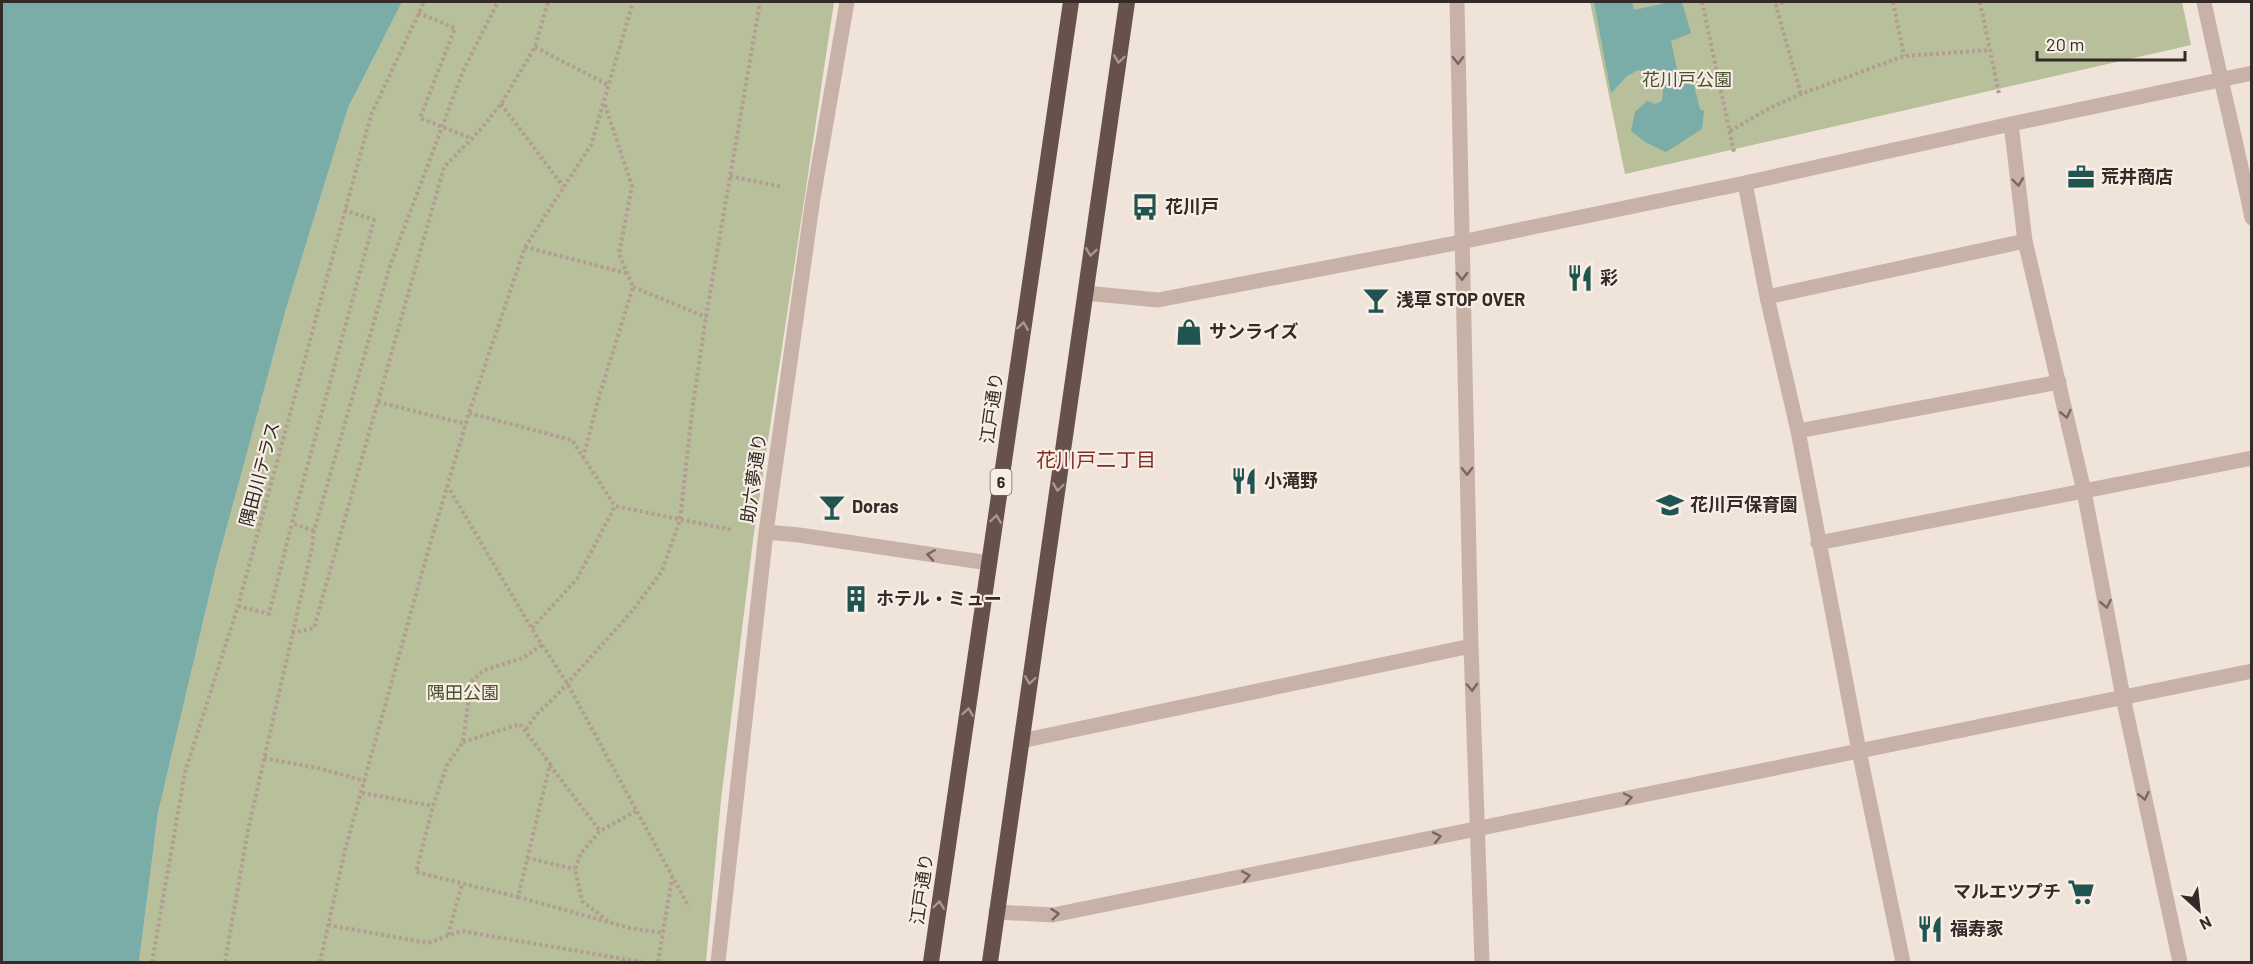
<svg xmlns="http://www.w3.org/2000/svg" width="2253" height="964" font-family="Barlow,'Noto Sans JP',sans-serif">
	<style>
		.green { fill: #b7bf9b }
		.water { fill: #7aaca8 }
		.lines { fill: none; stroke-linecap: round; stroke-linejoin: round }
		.path { stroke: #b39c91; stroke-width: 4; stroke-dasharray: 3 3; stroke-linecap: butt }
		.minor { stroke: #c8b2a7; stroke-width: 15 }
		.trunk { stroke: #66514c; stroke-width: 16 }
		.oneway { stroke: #a89891 }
		.oneway2 { stroke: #776761 }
		.labels { text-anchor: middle; stroke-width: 4.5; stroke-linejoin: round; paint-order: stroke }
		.shield { fill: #f8eee6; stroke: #6f6560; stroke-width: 1.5 }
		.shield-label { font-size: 16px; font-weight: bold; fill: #342a27 }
		.park-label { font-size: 18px; fill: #48522c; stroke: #f8eee6 }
		.poi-label { font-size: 18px; font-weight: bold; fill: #342a27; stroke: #f8eee6; text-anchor: start }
		.street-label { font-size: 18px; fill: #342a27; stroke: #f8eee6 }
		.neighbourhood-label { font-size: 20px; fill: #802e24; stroke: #f8eee6 }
	</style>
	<rect width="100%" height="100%" fill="#f0e3da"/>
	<path class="green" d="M402,2H834L753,540L721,800L706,962H139L158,813L215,571L286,309L348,108Z
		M1590,2H2182L2191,45L1625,174Z"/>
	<path class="water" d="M2,2H402L348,108L286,309L215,571L158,813L139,962H2Z
		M1594,2H1632L1634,10L1662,4V2H1682L1691,33L1671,41L1679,79L1692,78L1700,109L1704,111L1702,129L1666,152L1645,142L1631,131L1635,112L1647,101L1655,104L1662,101L1663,91L1649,75L1638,70L1627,76L1611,93Z"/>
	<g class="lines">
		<path class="path" d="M1702,2L1734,152
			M1783,2L1776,6L1801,94
			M1893,2L1904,56
			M1980,2L1999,94
			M418,13L455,28L420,118L470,138
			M535,47L608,85
			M501,104L563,186
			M1730,131L1770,108L1801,94L1904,56L1990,50
			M730,176L782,187
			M525,247L626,273
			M633,287L706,317
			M378,402L466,424
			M469,413L572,440L615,506
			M583,458L599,397L633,287L619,254L632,186L604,102
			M447,485L532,629L567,683L689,907
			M314,531L292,523L374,220L345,210
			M238,606L269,614L292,523
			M532,628L577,579L615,506L732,530
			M292,633L314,628L444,167L481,129L501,104L535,47L548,2
			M526,729L536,715L556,696L633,610L662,571L680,520L693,404L706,317L760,2
			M463,742L520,724L550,764L518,897L416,872L433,806L447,765L463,742L471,682L484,670L523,658L542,645
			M264,758L322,769L365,781
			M550,765L600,831
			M362,793L433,806
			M527,858L575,869
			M518,897L630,928L663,933
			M608,921L582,901L575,869L581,853L600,831L636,811
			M328,925L428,943L461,931L641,962
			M448,935L462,884
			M152,962L185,772L238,606L371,115L424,2
			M225,962L248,830L312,548L314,531L390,266L463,71L498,2
			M320,962L345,850L430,544L469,413L525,247L591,145L633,2
			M658,962L672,878"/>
		<path class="minor" d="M1457,2L1471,646L1482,962
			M2204,2C2219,74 2237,145 2252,218
			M2011,124L2025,241L2084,491L2123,697L2180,962
			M1745,183L1767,297L1798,431L1859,751L1903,962
			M1085,293L1158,300L1461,242L1745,183L2011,124L2252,73
			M1767,297L2025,241
			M1798,431L2059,382
			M766,532L799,535L989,563
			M1818,543L2252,458
			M1021,741L1471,646
			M996,912L1053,915L2252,671
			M718,962L766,532L813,198L847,2"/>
		<path class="trunk" d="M931,962L1071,2
			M990,962L1127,2"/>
	</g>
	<defs><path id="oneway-chevron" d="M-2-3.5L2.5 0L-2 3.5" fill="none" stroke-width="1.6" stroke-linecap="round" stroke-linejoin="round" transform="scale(1.5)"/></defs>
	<g class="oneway">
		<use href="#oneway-chevron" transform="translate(1119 59) rotate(98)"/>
		<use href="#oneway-chevron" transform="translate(1091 252) rotate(98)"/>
		<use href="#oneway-chevron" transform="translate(1023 326) rotate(-82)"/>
		<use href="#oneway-chevron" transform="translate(1058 487) rotate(98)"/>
		<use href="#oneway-chevron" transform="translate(996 519) rotate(-82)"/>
		<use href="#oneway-chevron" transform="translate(1030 680) rotate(98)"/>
		<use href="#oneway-chevron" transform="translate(968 712) rotate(-82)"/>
		<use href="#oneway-chevron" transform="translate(939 905) rotate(-82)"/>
	</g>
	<g class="oneway2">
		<use href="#oneway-chevron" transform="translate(1458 60) rotate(89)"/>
		<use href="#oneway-chevron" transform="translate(2018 182) rotate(83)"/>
		<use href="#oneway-chevron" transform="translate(1462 276) rotate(89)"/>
		<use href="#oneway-chevron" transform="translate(2066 414) rotate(77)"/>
		<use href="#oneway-chevron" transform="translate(1467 471) rotate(89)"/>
		<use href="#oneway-chevron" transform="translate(931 555) rotate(-171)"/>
		<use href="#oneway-chevron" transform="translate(2106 604) rotate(79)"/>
		<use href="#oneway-chevron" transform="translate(1472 687) rotate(88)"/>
		<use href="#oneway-chevron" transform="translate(2144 796) rotate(78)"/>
		<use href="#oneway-chevron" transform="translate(1628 798) rotate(-12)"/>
		<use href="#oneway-chevron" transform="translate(1437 837) rotate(-11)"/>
		<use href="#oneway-chevron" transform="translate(1246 876) rotate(-11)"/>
		<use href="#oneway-chevron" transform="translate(1055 914) rotate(-6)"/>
	</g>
	<defs>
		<symbol id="office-bare" viewBox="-9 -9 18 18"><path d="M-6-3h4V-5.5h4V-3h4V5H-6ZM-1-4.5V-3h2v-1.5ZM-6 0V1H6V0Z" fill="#1f5451" stroke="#f8eee6" stroke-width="2.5" paint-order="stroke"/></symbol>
		<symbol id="bus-bare" viewBox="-9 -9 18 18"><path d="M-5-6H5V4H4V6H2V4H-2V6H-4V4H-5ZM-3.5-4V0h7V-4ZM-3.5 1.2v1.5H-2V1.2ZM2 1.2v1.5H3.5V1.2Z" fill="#1f5451" stroke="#f8eee6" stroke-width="2.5" paint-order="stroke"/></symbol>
		<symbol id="restaurant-bare" viewBox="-9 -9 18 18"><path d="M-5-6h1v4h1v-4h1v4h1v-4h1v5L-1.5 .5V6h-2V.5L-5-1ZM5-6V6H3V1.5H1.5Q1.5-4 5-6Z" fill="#1f5451" stroke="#f8eee6" stroke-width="2.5" paint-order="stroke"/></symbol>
		<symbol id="bar-bare" viewBox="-9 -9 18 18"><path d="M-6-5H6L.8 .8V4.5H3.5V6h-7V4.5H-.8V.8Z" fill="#1f5451" stroke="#f8eee6" stroke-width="2.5" paint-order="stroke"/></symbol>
		<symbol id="shop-bare" viewBox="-9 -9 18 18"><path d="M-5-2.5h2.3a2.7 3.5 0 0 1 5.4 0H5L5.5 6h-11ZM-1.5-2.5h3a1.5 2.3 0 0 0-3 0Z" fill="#1f5451" stroke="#f8eee6" stroke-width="2.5" paint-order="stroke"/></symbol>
		<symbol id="school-bare" viewBox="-9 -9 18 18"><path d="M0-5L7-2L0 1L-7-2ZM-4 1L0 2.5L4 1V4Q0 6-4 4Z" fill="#1f5451" stroke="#f8eee6" stroke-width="2.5" paint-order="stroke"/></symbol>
		<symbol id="building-bare" viewBox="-9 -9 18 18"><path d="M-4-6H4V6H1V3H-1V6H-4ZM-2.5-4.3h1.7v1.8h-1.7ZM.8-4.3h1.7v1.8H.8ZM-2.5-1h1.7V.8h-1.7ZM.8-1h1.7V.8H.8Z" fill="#1f5451" stroke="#f8eee6" stroke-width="2.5" paint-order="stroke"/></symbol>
		<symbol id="supermarket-bare" viewBox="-9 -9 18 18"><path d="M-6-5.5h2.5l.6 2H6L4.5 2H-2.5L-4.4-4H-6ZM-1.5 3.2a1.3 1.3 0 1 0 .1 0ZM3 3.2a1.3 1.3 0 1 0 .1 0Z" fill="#1f5451" stroke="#f8eee6" stroke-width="2.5" paint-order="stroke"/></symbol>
	</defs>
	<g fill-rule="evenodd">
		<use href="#office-bare" x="2062" y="158" width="38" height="38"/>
		<use href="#bus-bare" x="1126" y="188" width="38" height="38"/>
		<use href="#restaurant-bare" x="1561" y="259" width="38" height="38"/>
		<use href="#bar-bare" x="1357" y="281" width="38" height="38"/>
		<use href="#shop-bare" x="1170" y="313" width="38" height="38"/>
		<use href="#restaurant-bare" x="1225" y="462" width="38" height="38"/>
		<use href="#school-bare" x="1651" y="486" width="38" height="38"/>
		<use href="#bar-bare" x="813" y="488" width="38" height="38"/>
		<use href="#building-bare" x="837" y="580" width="38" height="38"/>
		<use href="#supermarket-bare" x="2062" y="873" width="38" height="38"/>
		<use href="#restaurant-bare" x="1911" y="910" width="38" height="38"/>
	</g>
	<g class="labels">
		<rect class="shield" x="990.5" y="469" width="21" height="26" rx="4.5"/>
		<g class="shield-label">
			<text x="1001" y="488">6</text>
		</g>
		<g class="park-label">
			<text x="1687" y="86">花川戸公園</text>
			<text x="463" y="699">隅田公園</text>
		</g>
		<g class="poi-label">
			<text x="2101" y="183">荒井商店</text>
			<text x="1165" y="213">花川戸</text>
			<text x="1600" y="284">彩</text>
			<text x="1396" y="306">浅草 STOP OVER</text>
			<text x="1209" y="338">サンライズ</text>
			<text x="1264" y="487">小滝野</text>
			<text x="1690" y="511">花川戸保育園</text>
			<text x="852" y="513">Doras</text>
			<text x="876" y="605">ホテル・ミュー</text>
			<text x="2061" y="898" text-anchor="end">マルエツプチ</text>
			<text x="1950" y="935">福寿家</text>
		</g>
		<g class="street-label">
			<text transform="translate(992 408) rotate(-82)" y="6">江戸通り</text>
			<text transform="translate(260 474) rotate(-75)" y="6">隅田川テラス</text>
			<text transform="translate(754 478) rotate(-82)" y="6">助六夢通り</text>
			<text transform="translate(922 889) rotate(-82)" y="6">江戸通り</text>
		</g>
		<g class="neighbourhood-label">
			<text x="1096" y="467">花川戸二丁目</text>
		</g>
	</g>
	<rect width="2253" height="964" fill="none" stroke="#342a27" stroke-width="6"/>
	<g transform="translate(2199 910) rotate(153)" stroke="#f8eee6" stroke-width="4.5" paint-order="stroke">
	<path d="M0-4.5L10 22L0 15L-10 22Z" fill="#342a27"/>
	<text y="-9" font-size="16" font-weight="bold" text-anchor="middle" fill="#342a27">N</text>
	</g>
	<path d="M2037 51v9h148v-9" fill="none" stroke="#342a27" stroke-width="3"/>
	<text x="2046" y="51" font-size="18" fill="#342a27" stroke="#f8eee6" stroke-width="4.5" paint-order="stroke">20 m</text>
</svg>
